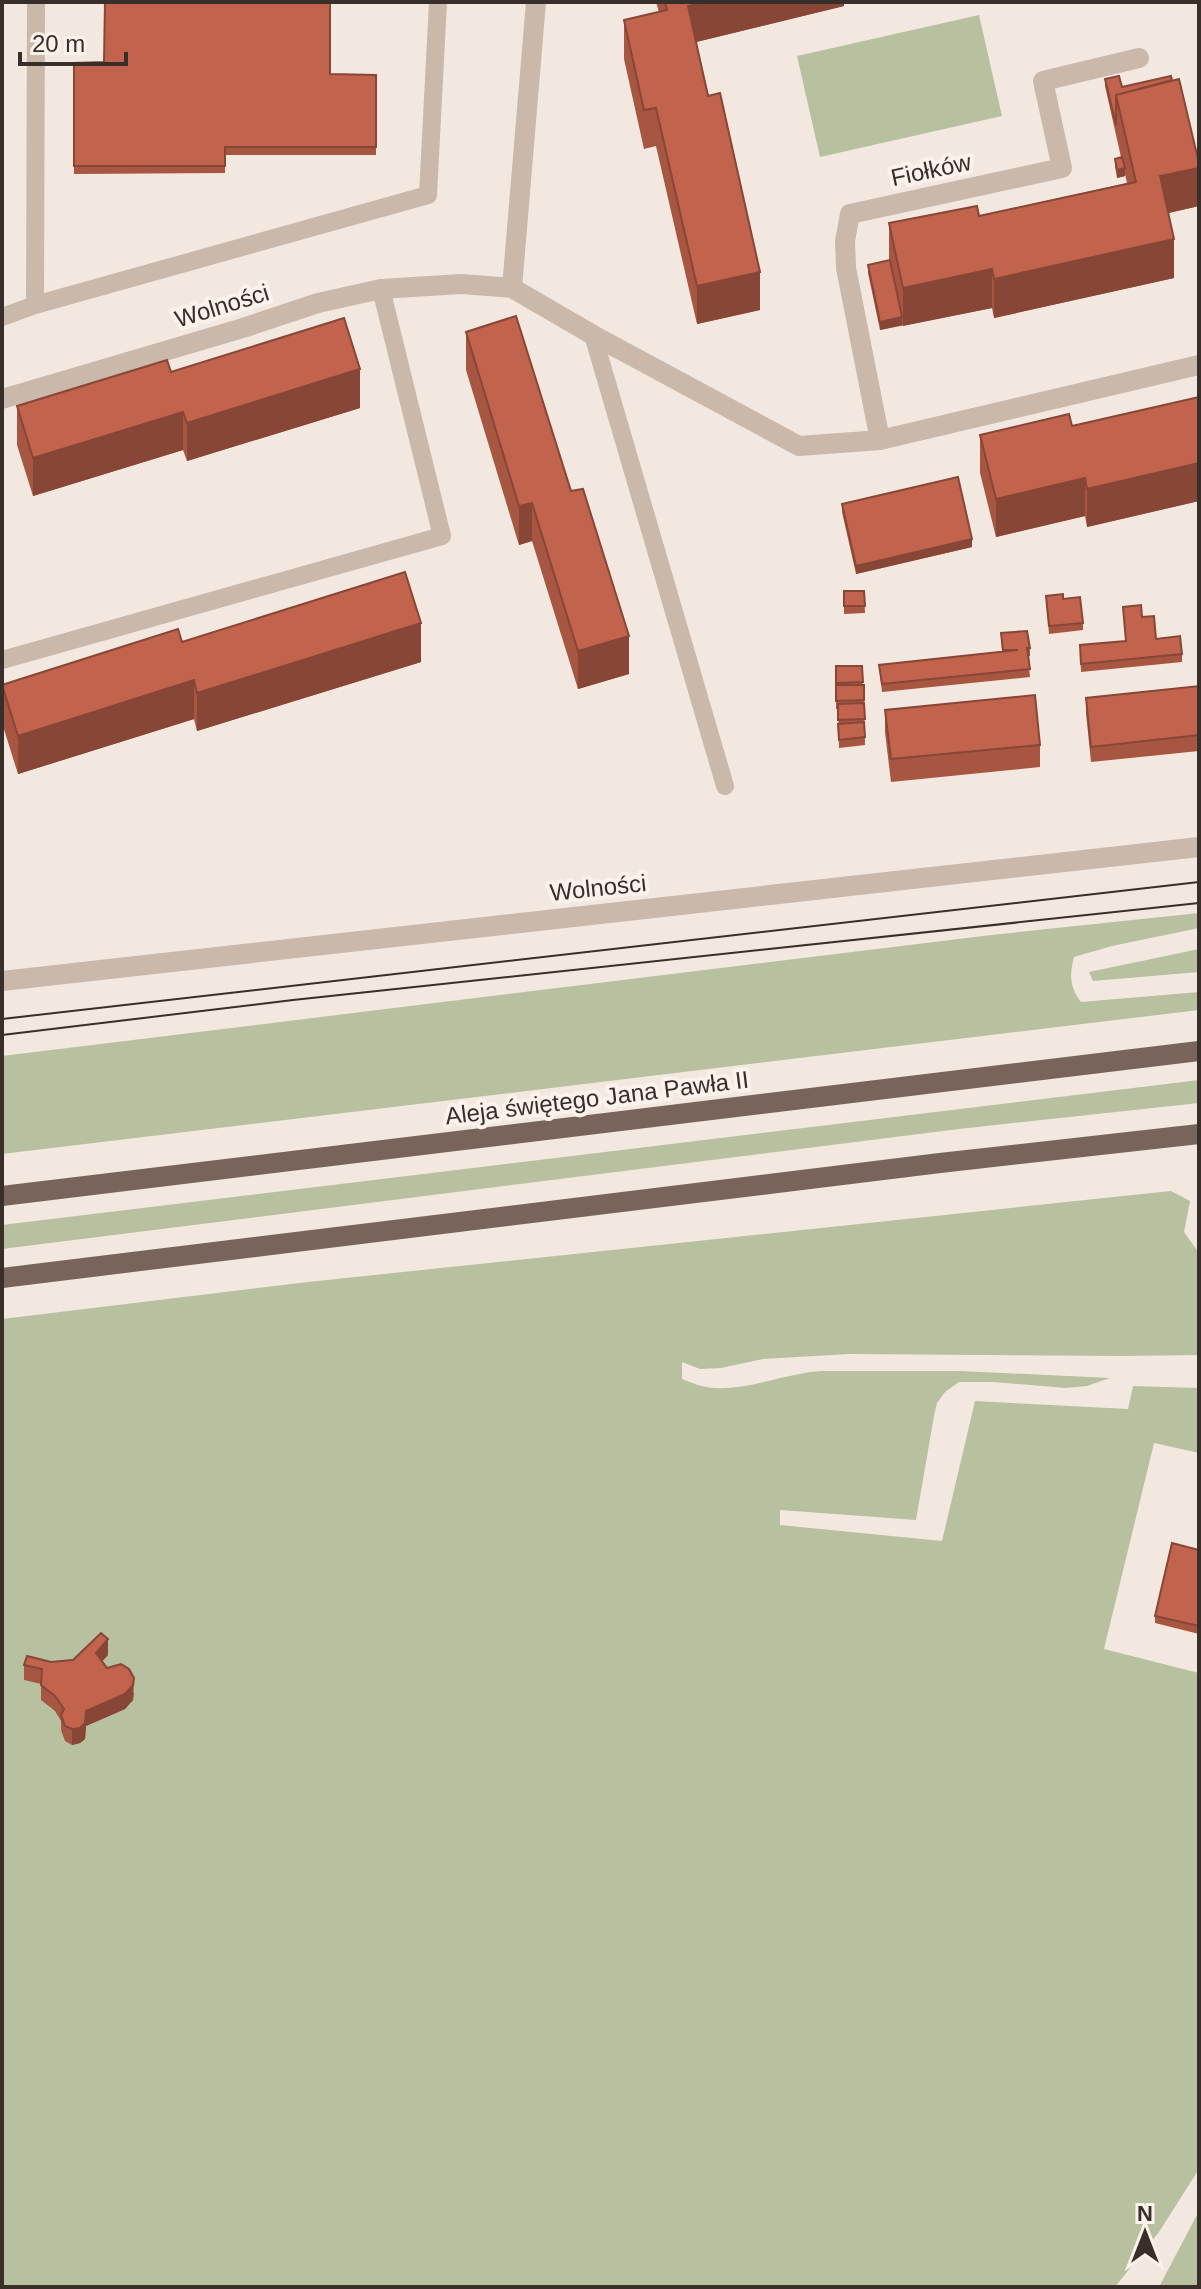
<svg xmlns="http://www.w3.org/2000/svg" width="1201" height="2289" font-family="Helvetica,sans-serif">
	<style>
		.green { fill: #b7c19f }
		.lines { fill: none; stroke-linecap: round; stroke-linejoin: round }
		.service { stroke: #cab8ab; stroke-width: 18 }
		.minor { stroke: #cab8ab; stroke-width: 20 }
		.tertiary { stroke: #cab8ab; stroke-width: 20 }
		.primary { stroke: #79645b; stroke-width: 20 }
		.tram { stroke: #382e2a; stroke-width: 2 }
		.wall { fill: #a75642 }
		.shaded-wall { fill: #884636 }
		.building { fill: #c2644d; stroke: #884636; stroke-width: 2 }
		.labels { text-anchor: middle; stroke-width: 8; stroke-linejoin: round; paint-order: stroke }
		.street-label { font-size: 24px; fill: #382e2a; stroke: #faf2eb }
	</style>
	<rect width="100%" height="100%" fill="#f2e8df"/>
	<path class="green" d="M979,15L1002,116L820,157L797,56Z
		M1199,913V928L1112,946L1074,957C1069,976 1070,987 1081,1002L1199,992V1010L2,1154V1056L991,935Z
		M1199,949V972L1093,981L1089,972Z
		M1199,1080V1103L959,1129L2,1249V1225Z
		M1171,1191L1190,1201L1184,1232L1199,1253V1355L1122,1356L849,1354L763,1359L721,1368L700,1369L682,1362V1379C692,1383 702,1387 713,1388C750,1390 786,1373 823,1371H960L1110,1378L1087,1386L1066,1388L994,1382H959L945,1392L937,1403L934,1416L916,1520L780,1510V1525L942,1541L975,1401L1128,1409L1133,1386L1199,1388V1453L1154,1443L1104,1649L1199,1673V2169L1159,2232L1115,2287H2V1319L308,1282Z
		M1199,2211V2287H1159Z"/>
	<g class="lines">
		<path class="service" d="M35,305L428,195L438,2
			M2,317L35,305L36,2
			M593,335L725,786
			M2,660L442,536L381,289"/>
		<path class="minor" d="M512,288L536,2
			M2,399L243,328L318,303L381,289L461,284L512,288L593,335L799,446L880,440L1199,365
			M880,440L846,268L845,241L850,214L1062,168L1043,81L1139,58"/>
		<path class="tertiary" d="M2,981L1199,847"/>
		<path class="primary" d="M2,1196L1199,1051
			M2,1278L940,1163L1199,1134"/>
		<path class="tram" d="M2,1019L1199,882
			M2,1035L293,1000L1199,903"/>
	</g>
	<path class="wall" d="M656,2H844V6L696,42L760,310L697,324L656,146L644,149L624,59V20L659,12Z
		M104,62L330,74L376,75V155H225V173L74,174V63Z
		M1105,79L1122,87L1199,206L1168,213L1174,278L994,318L992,308L880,330L868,273V265L889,261V223L979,216L1127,183L1125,174V176L1117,178L1115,166V159L1121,157L1105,86Z
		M466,332L571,491L629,674L578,689L532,541L519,545L466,370Z
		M171,372L360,408L187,461L183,450L33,496L17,445V406Z
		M1199,397V501L1087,527L1085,516L996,537L980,473V435L1072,426Z
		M842,504L972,547L856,574L842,512Z
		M844,591H864L865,613L844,614Z
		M1046,596L1063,599L1083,623V630L1049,634Z
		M1123,607L1142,617L1156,639L1182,654V662L1081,672L1080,645L1126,641Z
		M1001,633L1030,648V656H1028L1030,677L882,692L879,665L1002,652Z
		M182,642L421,662L197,731L194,719L18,774L2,723V685Z
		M836,666H862L863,685H864L865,745L839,748L838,709H836Z
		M1199,686V751L1091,762L1086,713V698Z
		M885,710L1040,745V767L891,782L885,732Z
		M1199,1550V1634L1155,1623V1616Z
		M108,1655L102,1661L107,1668L134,1693L133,1700L125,1709L86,1726L85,1739L80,1743L72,1745L65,1741L61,1730V1721L55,1711L41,1700V1684L24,1680V1665Z"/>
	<path class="shaded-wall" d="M703,2H844V6L688,44V6Z
		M1125,168V176L1117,178V170Z
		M1199,168V206L1160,215V176Z
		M1174,239V278L994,318V279Z
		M992,269V308L903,326V288Z
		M760,272V310L697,324V286Z
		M902,317V325L880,330V322Z
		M360,369V408L187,461V423Z
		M183,412V450L33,496V458Z
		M1199,463V501L1087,527V489Z
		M1085,478V516L996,537V499Z
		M532,503V541L519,545V506Z
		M972,539V547L856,574V566Z
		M421,623V662L197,731V693Z
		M629,636V674L578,689V651Z
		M194,680V719L18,774V736Z
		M108,1639V1655L96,1668V1653Z
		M134,1678L133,1700L125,1709L86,1726L85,1739L80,1743L72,1745V1729L86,1711Z"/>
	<path class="building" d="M105,2H330V74L376,75V147H225V166H74V63L104,62Z
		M665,2H703L688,6L708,96L720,93L760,272L697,286L656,108L644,110L624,20L667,10Z
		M1119,76L1122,87L1171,76L1172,80L1116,95V125L1105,79Z
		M1179,79L1199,163V168L1160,176L1174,239L994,279L992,269L903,288L889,223L977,206L979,216L1136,182L1116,95Z
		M1122,157L1125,168L1117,170L1115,159Z
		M890,260L902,317L880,322L868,265Z
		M516,316L571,491L583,489L629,636L578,651L532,503L519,506L466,332Z
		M344,318L360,369L187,423L183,412L33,458L17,406L167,360L171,372Z
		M1199,397V463L1087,489L1085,478L996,499L980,435L1069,414L1072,426Z
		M958,477L972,539L856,566L842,504Z
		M405,572L421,623L197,693L194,680L18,736L2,685L178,629L182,642Z
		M844,591H864L865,606H844Z
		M1063,594V599L1080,597L1083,623L1049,626L1046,596Z
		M1141,605L1142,617L1154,616L1156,639L1180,636L1182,654L1081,664L1080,645L1126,641L1123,607Z
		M1027,631L1030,648H1027L1030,669L882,684L879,665L1018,650H1003L1001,633Z
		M836,666H862L863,682L836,683Z
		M836,685H864V700L836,701Z
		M1199,686V735L1091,747L1086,698Z
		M1035,695L1040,745L891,759L885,710Z
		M864,703L865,719L838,720V704Z
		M864,722L865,737L839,740L838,724Z
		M1172,1543L1199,1550V1626L1155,1616Z
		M101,1633L108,1639L96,1653L107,1668L121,1664L129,1669L134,1678L133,1685L125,1694L86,1711L85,1723L80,1728L72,1729L65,1726L61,1715L64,1709L55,1696L41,1685L42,1669L24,1665L27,1656L51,1662L73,1660Z"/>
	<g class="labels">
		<g class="street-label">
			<text transform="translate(931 170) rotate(-12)" y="8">Fiołków</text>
			<text transform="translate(222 306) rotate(-17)" y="8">Wolności</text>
			<text transform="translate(598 888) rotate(-6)" y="8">Wolności</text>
			<text transform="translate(597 1098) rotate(-7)" y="8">Aleja świętego Jana Pawła II</text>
		</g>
	</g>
	<rect width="1201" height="2289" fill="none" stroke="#382e2a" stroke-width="8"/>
	<g transform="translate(1145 2233)" stroke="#faf2eb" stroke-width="6" paint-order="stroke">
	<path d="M0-6L14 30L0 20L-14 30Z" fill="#382e2a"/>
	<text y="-12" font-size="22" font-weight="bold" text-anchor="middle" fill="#382e2a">N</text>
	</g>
	<path d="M20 52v12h106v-12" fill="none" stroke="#382e2a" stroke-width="4"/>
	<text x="32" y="52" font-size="24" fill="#382e2a" stroke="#faf2eb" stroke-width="6" paint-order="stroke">20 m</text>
</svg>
